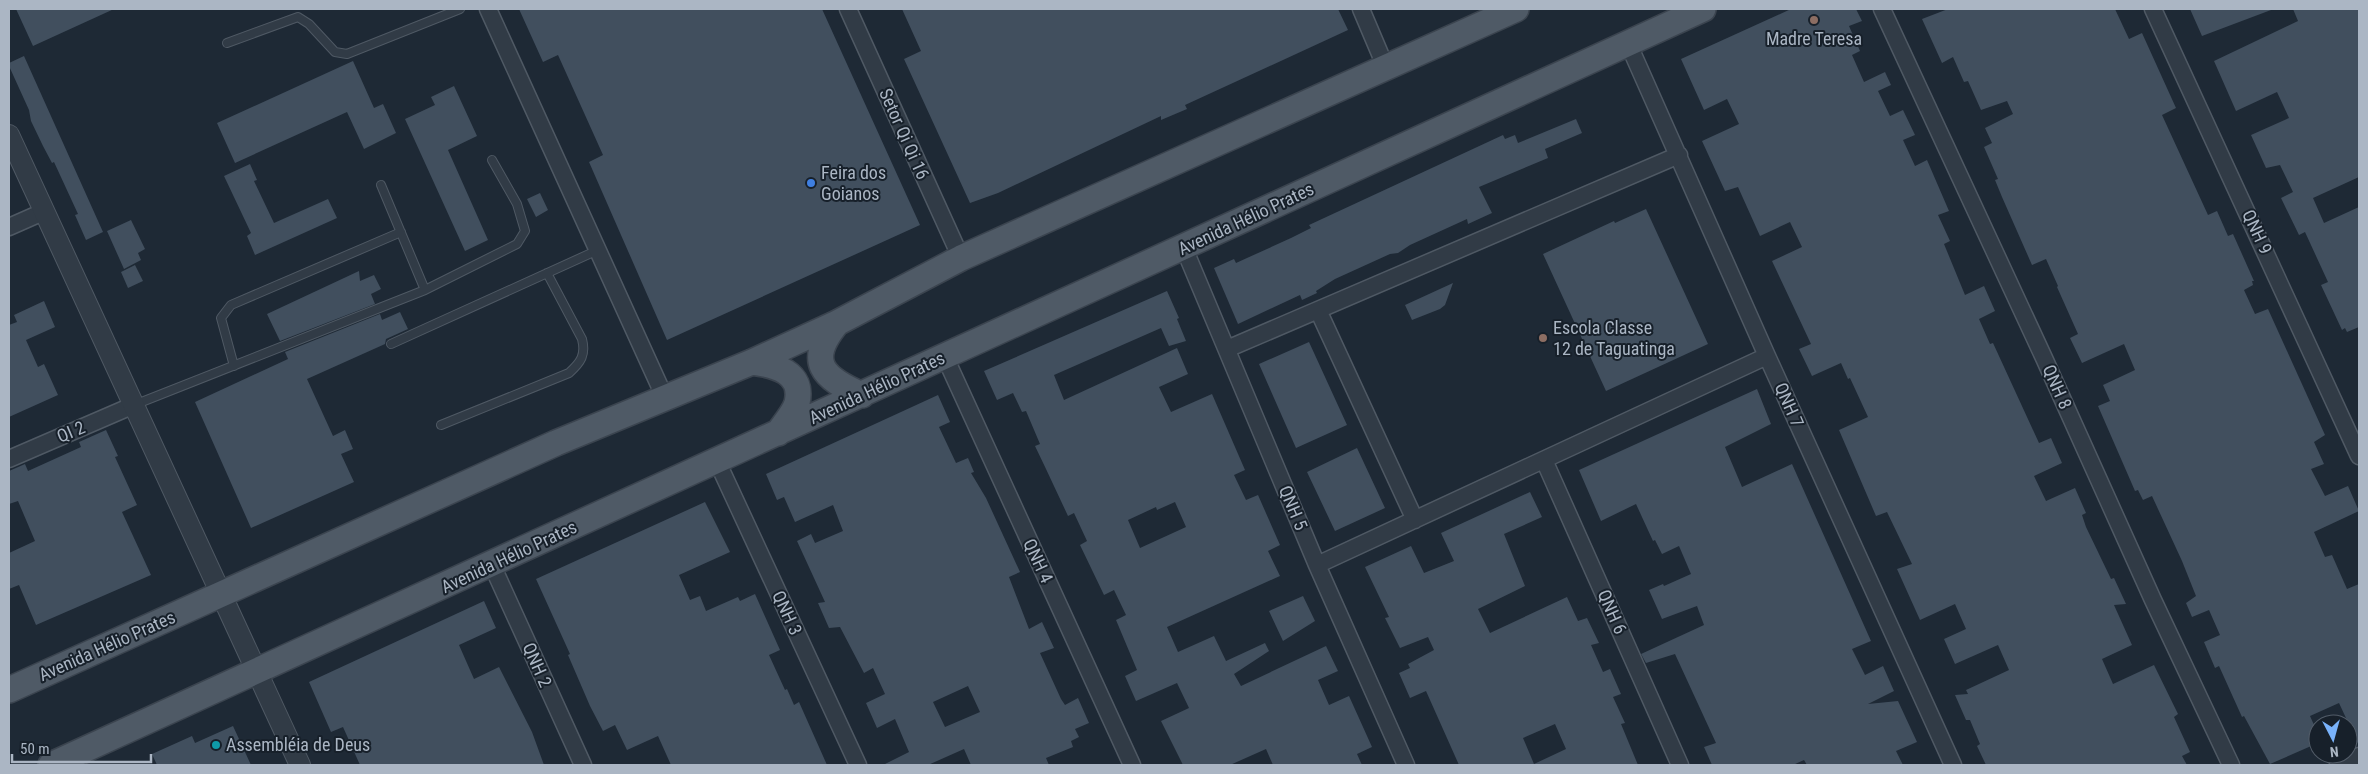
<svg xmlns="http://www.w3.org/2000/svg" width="2368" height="774" font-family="'Roboto Condensed',sans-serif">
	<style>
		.building { fill: #414f5e; fill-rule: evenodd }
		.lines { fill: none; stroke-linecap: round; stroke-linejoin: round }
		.service-casing { stroke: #4f5964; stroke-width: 10 }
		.minor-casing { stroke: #4f5964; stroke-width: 19 }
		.tertiary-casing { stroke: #4f5964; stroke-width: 22 }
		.primary-casing { stroke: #3b444f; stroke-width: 28 }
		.service { stroke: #313b46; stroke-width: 8 }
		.minor { stroke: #313b46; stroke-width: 16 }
		.tertiary { stroke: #313b46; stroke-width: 20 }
		.primary { stroke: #4f5a66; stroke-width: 25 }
		.education-dot { fill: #8d6e63; stroke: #17202a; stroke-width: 2 }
		.shop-dot { fill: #3f7fe0; stroke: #17202a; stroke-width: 2 }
		.culture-dot { fill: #0f9aa8; stroke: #17202a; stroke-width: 2 }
		.labels { text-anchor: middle; stroke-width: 4; stroke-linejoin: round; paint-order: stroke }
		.poi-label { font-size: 18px; fill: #abb6c4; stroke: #17202a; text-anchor: start }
		.street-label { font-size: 18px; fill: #abb6c4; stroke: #17202a }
	</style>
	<rect width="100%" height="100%" fill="#1e2935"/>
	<path class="building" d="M16,9H114L33,46Z
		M519,9H822L920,225L667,340L589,162L603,155L558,55L543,62Z
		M902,9H1338L1348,30L1185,105L1187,109L1161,120V116L998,193L970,203L904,59L921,51Z
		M1791,9H1856L1862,21L1849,26L1860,51L1852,55L1864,82L1885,72L1891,85L1878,91L1890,116L1903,110L1915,135L1903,140L1915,166L1927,160L1949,211L1938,215L1950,241L1944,244L1965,295L1984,286L1995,311L1979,319L1990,344L1993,343L2039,443L2051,438L2062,463L2034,476L2046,501L2075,488L2086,513L2082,515L2086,527L2111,579L2114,578L2126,604L2114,605L2132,645L2102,659L2113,684L2154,665L2178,714L2174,717L2190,752L2182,756L2187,765H1986L1977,746L1980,744L1970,720H1966L1955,695L1968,694L1966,690L2009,670L1998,645L1955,664L1944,639L1966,629L1955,604L1920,620L1897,569L1912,564L1887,512L1876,516L1839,430L1868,417L1850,378L1848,379L1841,363L1812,376L1799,349L1811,344L1772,261L1802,247L1790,222L1760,236L1738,187L1725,191L1702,141L1739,124L1727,99L1704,110L1681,59Z
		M1948,9H2115L2129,39L2142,33L2176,108L2162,115L2208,215L2217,211L2228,236L2233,234L2254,281H2252L2253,285L2244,290L2255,314L2268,309L2325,435L2314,442L2324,464L2311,469L2325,496L2348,486L2359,511L2314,532L2325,557L2332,555L2347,589L2359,584V746L2339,703L2310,716L2318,734V743L2270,764L2244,716L2242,717L2219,666L2215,668L2204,642L2220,635L2209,610L2192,617L2186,603L2196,596L2182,561L2152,496L2143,500L2138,490L2135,491L2098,406L2110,401L2103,385L2135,370L2124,344L2082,363L2070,338L2078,334L2057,287L2058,286L2046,259L2032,265L2002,197L1995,180L1998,179L1984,147L1992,143L1985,128L2013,114L2007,101L1981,110L1968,81L1964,82L1953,57L1942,63L1922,19Z
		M2190,9H2270L2271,10L2202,36Z
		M2293,9H2359V177L2313,198L2324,223L2359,207V327L2347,332L2345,328L2342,330L2321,285L2328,282L2305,232L2299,235L2281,198L2293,192L2280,165L2266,168L2251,135L2289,118L2277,92L2236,111L2214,61L2298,21Z
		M24,56L103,232L86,240L75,215L78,214L54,162L52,163L43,146L31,121L29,110L9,66V63Z
		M353,61L374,108L383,104L396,133L364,149L347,112L235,163L217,123Z
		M454,86L477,136L448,150L488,240L465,251L405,119L435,105L431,97Z
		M1576,119L1582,133L1545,149L1548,158L1479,187L1492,213L1468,224L1467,219L1410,245L1398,253L1390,254L1335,279L1316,291L1317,293L1302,300L1300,295L1238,324L1214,268L1234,259L1236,263L1291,238L1311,228L1309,225L1503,135L1505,139L1515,135L1518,143Z
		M250,164L257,180L254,181L274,223L328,199L337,218L255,255L247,236L251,233L224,176Z
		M540,193L548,210L536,217L527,199Z
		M1646,209L1708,344L1606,391L1543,254L1614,221L1615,223Z
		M131,220L145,249L138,253L141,260L124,269L107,231Z
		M135,265L143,281L128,288L121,272Z
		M359,271L360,281L374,275L381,289L371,294L375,304L280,341L267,314Z
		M1453,283L1445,305L1440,309L1412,320L1405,305Z
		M1167,291L1179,318L1177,319L1186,341L1169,346L1161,328L1054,375L1064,400L1177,348L1188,374L1159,387L1171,412L1212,394L1245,470L1234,475L1246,500L1258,495L1280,545L1268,551L1280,576L1167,627L1178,652L1214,636L1226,661L1265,643L1269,651L1234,674L1241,686L1326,646L1338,671L1318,680L1329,705L1349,696L1372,747L1357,754L1362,765H1273L1266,749L1230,765H1183L1161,721L1189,708L1177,683L1136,701L1125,676L1137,670L1116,620L1126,615L1114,590L1104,595L1080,545L1087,541L1074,513L1068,516L1046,469L1035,446L1040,444L1026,411L1022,412L1013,393L997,400L984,371ZM1175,502L1186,527L1140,548L1128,520L1156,507L1157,510Z
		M44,301L55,327L26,340L38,367L44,364L58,395L9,417V325L17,322L14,315Z
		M400,312L408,329L386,339L385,344L307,379L333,436L345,430L353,449L341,454L354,482L251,528L195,402L288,359L285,352L380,314L382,320Z
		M1309,342L1347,425L1296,448L1259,364Z
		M1757,389L1771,424L1725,447L1742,487L1792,464L1871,641L1852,649L1865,675L1883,666L1894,691L1868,704L1898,701L1917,742L1896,751L1903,765H1807L1804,760L1793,765H1712L1704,747L1716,743L1675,654L1646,663L1641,654L1704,625L1697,606L1662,619L1649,590L1663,584L1664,586L1691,574L1679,546L1662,554L1655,540L1653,541L1636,504L1601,521L1579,470Z
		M938,395L950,422L939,427L956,463L968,458L974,472L971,473L986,498L1020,572L1009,577L1029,629L1042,622L1054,648L1040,653L1061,699L1065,705L1078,698L1089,723L1075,729L1079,737L1071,741L1073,747L1046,758L1049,765H971L964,749L928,765H883L909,752L895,719L877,728L866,703L885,694L873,668L864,673L840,627L829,628L818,603L825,602L797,541L811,534L815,543L843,531L833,505L795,522L784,497L777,500L766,474ZM968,686L980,712L945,727L933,702Z
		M106,430L118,456L115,457L137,505L122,512L151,575L36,625L19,585L9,589V553L35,541L18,501L9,504V471L25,464L28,471L81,447L79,442Z
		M1357,448L1385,508L1335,531L1307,472Z
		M1530,492L1542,517L1504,534L1525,586L1478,609L1490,633L1567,597L1578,621L1587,618L1599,643L1591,645L1603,672L1610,669L1621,694L1613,697L1625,723L1621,724L1638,765H1459L1426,691L1410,698L1399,673L1410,668L1408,664L1434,650L1428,637L1400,648L1385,618L1389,617L1365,567L1411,546L1424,573L1454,561L1441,533ZM1555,724L1566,749L1534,764L1523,738Z
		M705,502L730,552L679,575L690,600L700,596L706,611L738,597L740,601L755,594L780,650L769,655L785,690L787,689L794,705L799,702L827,765H671L658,736L627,750L615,725L603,731L590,706L568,655L570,654L536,579Z
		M1303,596L1315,621L1283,641L1269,611Z
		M484,601L496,628L459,645L474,679L499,667L532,732L544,765H360L343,727L331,732L309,682Z
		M233,726L251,765H157L152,754L192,736L195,743Z"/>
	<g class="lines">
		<defs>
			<path id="service" d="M227,43L298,17L309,24L335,52L347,54L460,9
				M381,185L425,290
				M391,344L598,250
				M234,366L221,318L231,305L401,232
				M134,405L425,290L517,244L525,231L517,204L492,160
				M441,425L569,373C581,362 586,355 582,339L547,273"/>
			<path id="minor" d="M488,9L665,398
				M848,9L961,258
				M1361,9L1386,68
				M1882,9L2044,358L2153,600L2231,765
				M2153,9L2359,456
				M1628,43L1767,356L1953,765
				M9,227L43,212
				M1184,248L1317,565L1406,765
				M1318,310L1415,520
				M1227,349L1679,155
				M945,357L1132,765
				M9,459L134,405
				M1544,460L1680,765
				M717,461L858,765
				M492,565L583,765
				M1317,565L1767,356
				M2338,765L2359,756"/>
			<path id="tertiary" d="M9,135L300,765"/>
			<path id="primary" d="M837,323C805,362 823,378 862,395
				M752,362C775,365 804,372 797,403C794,413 784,424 778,433
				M9,690L556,443L752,362L837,323L961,258L1516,9
				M51,765L1703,9"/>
		</defs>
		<use href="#service" class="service-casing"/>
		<use href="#minor" class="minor-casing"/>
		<use href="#tertiary" class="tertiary-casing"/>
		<use href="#primary" class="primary-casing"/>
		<use href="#service" class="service"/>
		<use href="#minor" class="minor"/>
		<use href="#tertiary" class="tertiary"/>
		<use href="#primary" class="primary"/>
	</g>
	<g class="education-dot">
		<circle cx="1814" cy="20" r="5"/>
		<circle cx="1543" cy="338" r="5"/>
	</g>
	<circle class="shop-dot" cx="811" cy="183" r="5"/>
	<circle class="culture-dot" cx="216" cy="745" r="5"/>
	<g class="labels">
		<g class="poi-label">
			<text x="1814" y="45" text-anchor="middle">Madre Teresa</text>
			<text x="821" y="179">Feira dos<tspan x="821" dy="21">Goianos</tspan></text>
			<text x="1553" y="334">Escola Classe<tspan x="1553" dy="21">12 de Taguatinga</tspan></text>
			<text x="226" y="751">Assembléia de Deus</text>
		</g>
		<g class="street-label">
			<text transform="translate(904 134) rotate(66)" y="6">Setor Qi Qi 16</text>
			<text transform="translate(1246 219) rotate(-25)" y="6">Avenida Hélio Prates</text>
			<text transform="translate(2257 232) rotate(65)" y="6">QNH 9</text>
			<text transform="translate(2057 387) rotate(66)" y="6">QNH 8</text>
			<text transform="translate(877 388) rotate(-25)" y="6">Avenida Hélio Prates</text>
			<text transform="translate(1789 405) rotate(66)" y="6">QNH 7</text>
			<text transform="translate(71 432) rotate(-23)" y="6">QI 2</text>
			<text transform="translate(1293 508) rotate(67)" y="6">QNH 5</text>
			<text transform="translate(509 557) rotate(-25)" y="6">Avenida Hélio Prates</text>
			<text transform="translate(1038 561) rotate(65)" y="6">QNH 4</text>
			<text transform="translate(1612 612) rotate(66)" y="6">QNH 6</text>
			<text transform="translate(787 613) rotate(65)" y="6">QNH 3</text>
			<text transform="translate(107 646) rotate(-24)" y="6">Avenida Hélio Prates</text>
			<text transform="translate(537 665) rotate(66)" y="6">QNH 2</text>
		</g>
	</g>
	<rect width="2368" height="774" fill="none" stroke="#abb6c4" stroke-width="20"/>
	<g transform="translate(2333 739) rotate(174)"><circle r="24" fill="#17202a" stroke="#525c68"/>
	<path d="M0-4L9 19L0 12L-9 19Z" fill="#79b2fa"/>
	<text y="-8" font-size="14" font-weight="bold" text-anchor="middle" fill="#abb6c4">N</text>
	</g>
	<path d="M12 754v8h139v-8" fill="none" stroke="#abb6c4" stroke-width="2.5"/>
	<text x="20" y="754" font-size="15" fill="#abb6c4" stroke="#17202a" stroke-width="4" paint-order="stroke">50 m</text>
</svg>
